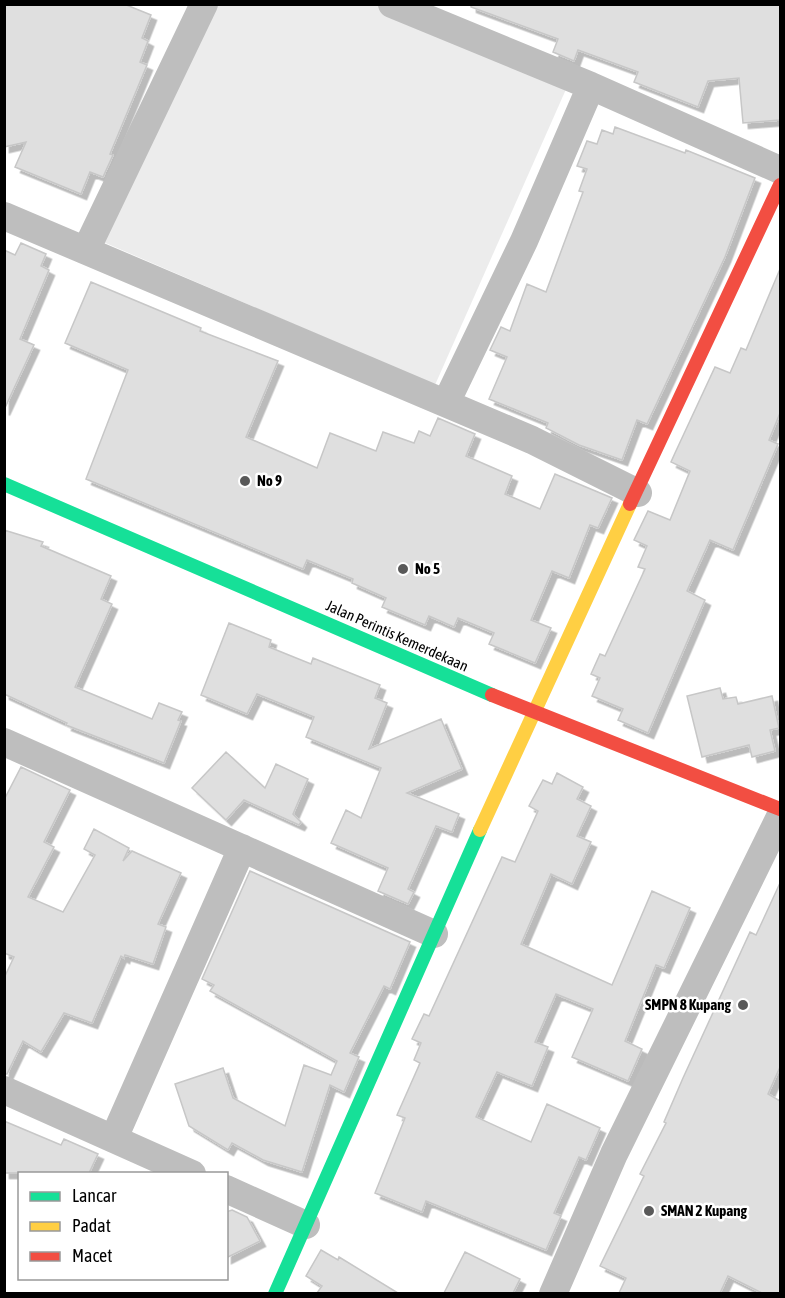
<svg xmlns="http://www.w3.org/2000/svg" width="785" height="1298" font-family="'Asap Condensed',sans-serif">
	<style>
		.green { fill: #ececec }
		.building { fill: #dfdfdf; stroke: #c7c7c7; stroke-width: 1.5; filter: url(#shadow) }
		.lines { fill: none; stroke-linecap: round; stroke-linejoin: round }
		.street { stroke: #bebebe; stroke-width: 28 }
		.fast { stroke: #16e098; stroke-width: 14 }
		.slow { stroke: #ffcf43; stroke-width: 14 }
		.jam { stroke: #f24e42; stroke-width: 14 }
		.poi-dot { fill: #595959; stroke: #fff; stroke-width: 2 }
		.labels { text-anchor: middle; stroke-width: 5; stroke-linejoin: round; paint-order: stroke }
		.poi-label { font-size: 15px; font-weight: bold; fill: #000; stroke: #fff; text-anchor: start }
		.street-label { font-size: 15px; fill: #000; stroke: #fff }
	</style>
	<defs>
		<filter id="shadow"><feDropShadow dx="5.5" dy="5.5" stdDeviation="0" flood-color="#0004"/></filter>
	</defs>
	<rect width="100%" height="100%" fill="#fff"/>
	<path class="green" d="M195,5H382L571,78L435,385L94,238Z"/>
	<path class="building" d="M4,4H124L151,15L142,38L148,41L140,62L147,65L110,154L113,155L103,177L90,172L81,194L15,167L26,142L4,147Z
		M471,4H780V120L743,123L739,78L708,81L698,107L634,82L638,72L578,50L574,61L553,52L558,39L471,7Z
		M615,127L685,153L686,150L755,178L725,257L647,424L637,420L622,460L579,445L546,428L548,423L489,399L507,357L490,350L501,327L510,331L527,284L546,292L583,192L579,191L587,169L577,166L587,141L597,144L602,130L613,134Z
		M21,243L46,254L41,266L49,270L20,339L34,345L4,410V250L15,255Z
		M780,269V413L769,440L778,444L733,550L710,540L687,591L705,600L648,733L618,720L623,709L592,696L600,678L591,674L600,654L605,656L645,569L638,567L647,546L634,540L648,511L670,520L690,471L671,462L675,453L715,367L730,373L741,348L746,350Z
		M91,282L201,328L200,331L278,361L246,437L317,468L330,433L376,451L383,432L414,443L419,431L430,436L438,418L475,434L466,456L512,476L505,494L540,509L555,474L612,498L598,528L590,525L569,578L552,571L531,620L551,628L535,663L489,644L494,633L458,618L454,627L429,616L425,625L382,607L386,598L352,583L353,579L307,560L303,569L86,479L128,370L65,343Z
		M4,530L43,542L41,546L111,576L101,599L112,604L75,687L152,719L159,703L182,712L178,720L181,721L164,763L66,725L67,723L4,694Z
		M229,623L271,640L269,647L311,664L313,658L380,685L375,698L387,703L369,749L441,719L462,769L407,793L459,814L452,832L436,826L408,889L414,892L408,904L378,891L388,868L331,843L346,810L361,818L381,768L306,737L314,717L257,694L247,714L201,695Z
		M720,688L723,699L736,697L738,704L772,696L779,728L770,730L775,751L752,757L749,745L702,757L687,696Z
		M226,752L265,788L276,764L308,779L293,814L301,822L299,825L244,800L226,820L192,788Z
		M21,767L70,790L44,842L54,847L28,897L63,912L95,855L84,849L94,829L129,848L123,861L132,851L181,873L158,924L166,927L153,964L125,955L124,958L121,956L92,1023L64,1013L41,1052L23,1041L7,1074H4V978L14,957L4,953V800Z
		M557,773L583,787L577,799L591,806L577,836L591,842L572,884L551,874L521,944L612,985L652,891L690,908L664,968L656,965L625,1041L642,1049L628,1081L572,1057L593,1009L556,994L535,1042L548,1047L532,1086L497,1072L476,1117L531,1142L547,1104L600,1128L586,1160L579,1157L554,1213L561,1216L546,1250L426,1201L422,1212L375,1193L405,1118L397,1115L420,1063L414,1060L421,1043L412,1039L424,1014L429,1016L502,857L515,862L538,811L529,806L543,780L552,784Z
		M250,871L410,942L390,989L384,986L350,1053L359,1057L344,1092L330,1085L302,1172L263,1160L232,1143L228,1150L189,1126L175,1084L223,1068L233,1098L285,1126L304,1065L331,1075L337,1061L210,991L214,985L202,979Z
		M780,883V1067L768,1094L780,1101V1293H762L728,1276L720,1293H619L626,1278L600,1266L644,1176L640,1174L666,1123L664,1122L683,1078L750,932L756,935Z
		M4,1121L61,1145L64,1139L98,1154L89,1173H4Z
		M232,1210L247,1217L260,1241L226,1258V1212Z
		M321,1250L338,1260L339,1257L398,1293H317L322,1286L306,1276Z
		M465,1252L520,1279L513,1293H444Z"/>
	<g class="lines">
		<path class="street" d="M392,4L591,86L780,170
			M4,216L532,440L638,493
			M86,250L204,4
			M446,403L524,241L591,86
			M4,742L434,934
			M4,1090L192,1174
			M114,1138L242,848
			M226,1189L306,1225
			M553,1294L614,1154L780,817"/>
		<path class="fast" d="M4,484L492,695
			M275,1294L480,830"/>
		<path class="slow" d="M480,830L630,504"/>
		<path class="jam" d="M630,504L780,185
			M492,695L780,809"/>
	</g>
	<g class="poi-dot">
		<circle cx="245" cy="481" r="6"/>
		<circle cx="403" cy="569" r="6"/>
		<circle cx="743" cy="1005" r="6"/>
		<circle cx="649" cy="1211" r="6"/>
	</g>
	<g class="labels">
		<g class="poi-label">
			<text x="257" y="486">No 9</text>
			<text x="415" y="574">No 5</text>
			<text x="731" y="1010" text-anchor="end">SMPN 8 Kupang</text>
			<text x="661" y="1216">SMAN 2 Kupang</text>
		</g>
		<g class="street-label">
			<text transform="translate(397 636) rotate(24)" y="5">Jalan Perintis Kemerdekaan</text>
		</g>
	</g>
	<rect width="785" height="1298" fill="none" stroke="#000000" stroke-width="12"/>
	<rect x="18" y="1172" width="210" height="108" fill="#ffffff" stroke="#999999" stroke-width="1.5"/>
	<rect x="30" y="1192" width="30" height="9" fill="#16e098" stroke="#999999" stroke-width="1.5"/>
	<text x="72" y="1202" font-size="18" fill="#000000">Lancar</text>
	<rect x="30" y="1222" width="30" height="9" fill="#ffcf43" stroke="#999999" stroke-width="1.5"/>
	<text x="72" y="1232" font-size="18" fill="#000000">Padat</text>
	<rect x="30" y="1252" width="30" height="9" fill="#f24e42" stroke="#999999" stroke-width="1.5"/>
	<text x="72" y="1262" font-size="18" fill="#000000">Macet</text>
</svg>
